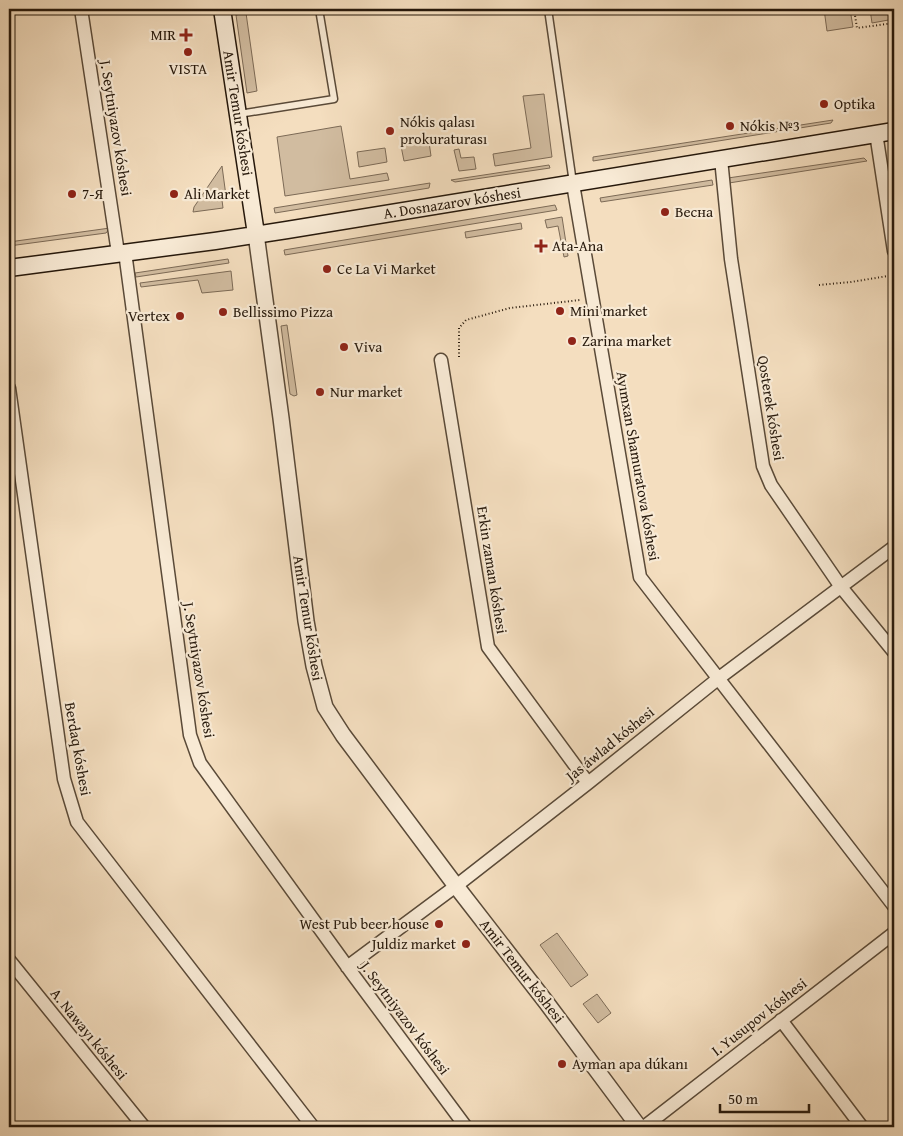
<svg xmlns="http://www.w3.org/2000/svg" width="903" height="1136" font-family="'Gentium Book Plus',serif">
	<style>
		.green { fill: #d1bca0; stroke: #7c6a56 }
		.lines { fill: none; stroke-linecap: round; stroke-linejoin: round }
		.service-casing { stroke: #5a4a38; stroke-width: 9 }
		.minor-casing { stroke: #5a4a38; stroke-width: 15 }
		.tertiary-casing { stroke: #5a4a38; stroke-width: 18 }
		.secondary-casing { stroke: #26180b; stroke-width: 19 }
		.path { stroke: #26180b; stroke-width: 2; stroke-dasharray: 1 2.5; stroke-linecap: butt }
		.service { stroke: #f8ead5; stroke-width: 6 }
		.minor { stroke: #f8ead5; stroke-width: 12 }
		.tertiary { stroke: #f8ead5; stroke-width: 15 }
		.secondary { stroke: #f8ead5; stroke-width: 16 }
		.poi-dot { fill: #8f2418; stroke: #f8ead5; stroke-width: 2 }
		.labels { text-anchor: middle; stroke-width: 4.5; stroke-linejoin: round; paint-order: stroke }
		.poi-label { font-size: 15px; fill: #26180b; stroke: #f8ead5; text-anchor: start }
		.street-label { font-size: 15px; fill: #26180b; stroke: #f8ead5 }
	</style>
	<rect width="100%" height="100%" fill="#f4debf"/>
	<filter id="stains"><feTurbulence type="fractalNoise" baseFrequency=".004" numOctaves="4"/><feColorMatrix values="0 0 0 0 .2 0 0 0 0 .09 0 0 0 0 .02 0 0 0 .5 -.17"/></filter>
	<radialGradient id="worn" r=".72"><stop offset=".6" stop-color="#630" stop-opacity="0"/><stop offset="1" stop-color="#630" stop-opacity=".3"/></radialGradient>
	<path class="green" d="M824,9H850L853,27L827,31Z
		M870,9H894V19L872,23Z
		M246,13L257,91L247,93L236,15Z
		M544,94L552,157L495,166L493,154L531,148L523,96Z
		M833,120L831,123L593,161V157Z
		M341,126L350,179L387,173L389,180L285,196L277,137Z
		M429,142L431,156L404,161L401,146Z
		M385,148L387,162L359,167L357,152Z
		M459,149L461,158L474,157L476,169L459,171L454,150Z
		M864,158L867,161L729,183L728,178Z
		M549,165L550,168L455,182L451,180Z
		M222,166L226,196L222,200L223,208L193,212L194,207Z
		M712,180L713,185L601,202L600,198Z
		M430,183L429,188L275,213L274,208Z
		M555,205L557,210L285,255L284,250Z
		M562,217L568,256L564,257L558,226L547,228L545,220Z
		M521,223L522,229L466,238L465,232Z
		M110,228L106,233L9,246V242Z
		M228,259L229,263L136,277L135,273Z
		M231,271L233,290L202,293L198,280L141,287L140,283Z
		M287,325L297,395L294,396L290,394L281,326Z
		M557,933L588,975L571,987L540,945Z
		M597,994L611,1013L598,1023L583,1004Z"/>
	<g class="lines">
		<defs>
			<path id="service" d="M548,9L573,183
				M239,114L334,99L319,9"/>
			<path id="minor" d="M81,9L118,253
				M876,133L894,251
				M721,159L731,259L763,466L771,485L841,587L894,652
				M573,184L640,577L894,906
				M125,252L190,735L200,763L354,976L466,1127
				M441,360L488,647L588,783
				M9,388L64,779L77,822L313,1127
				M9,960L144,1127
				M347,967L456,886L588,783L719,678L894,547
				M781,1020L862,1127
				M644,1127L894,933"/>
			<path id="tertiary" d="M256,234L281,418L306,621L314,666L325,707L343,735L456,886L546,1002L639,1127"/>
			<path id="secondary" d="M222,9L256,234
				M9,268L215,241L287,230L894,131"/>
		</defs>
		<use href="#service" class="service-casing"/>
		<use href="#minor" class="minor-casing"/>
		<use href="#tertiary" class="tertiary-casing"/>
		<use href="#secondary" class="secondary-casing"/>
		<path class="path" d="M854,9L857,28L894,23
			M819,285L851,282L894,275
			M459,357V328L466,320L510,308L580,300"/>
		<use href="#service" class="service"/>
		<use href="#minor" class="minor"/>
		<use href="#tertiary" class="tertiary"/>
		<use href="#secondary" class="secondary"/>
	</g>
	<g class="poi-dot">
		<path d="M183.5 27.5h5v5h5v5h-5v5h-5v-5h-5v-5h5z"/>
		<circle cx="188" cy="52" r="5"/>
		<circle cx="824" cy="104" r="5"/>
		<circle cx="730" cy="126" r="5"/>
		<circle cx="390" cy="131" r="5"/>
		<circle cx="72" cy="194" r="5"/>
		<circle cx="174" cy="194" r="5"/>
		<circle cx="665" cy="212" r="5"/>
		<path d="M538.5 238.5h5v5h5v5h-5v5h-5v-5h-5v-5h5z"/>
		<circle cx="327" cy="269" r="5"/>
		<circle cx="560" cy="311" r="5"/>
		<circle cx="223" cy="312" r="5"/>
		<circle cx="180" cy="316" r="5"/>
		<circle cx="572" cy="341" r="5"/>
		<circle cx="344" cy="347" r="5"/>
		<circle cx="320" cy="392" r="5"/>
		<circle cx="439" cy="924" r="5"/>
		<circle cx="466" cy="944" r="5"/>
		<circle cx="562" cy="1064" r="5"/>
	</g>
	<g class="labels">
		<g class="poi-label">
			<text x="176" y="40" text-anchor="end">MIR</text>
			<text x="188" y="74" text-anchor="middle">VISTA</text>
			<text x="834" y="109">Optika</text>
			<text x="400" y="127">Nókis qalası<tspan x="400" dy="17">prokuraturası</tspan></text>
			<text x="740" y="131">Nókis №3</text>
			<text x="82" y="199">7-Я</text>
			<text x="184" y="199">Ali Market</text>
			<text x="675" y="217">Весна</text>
			<text x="552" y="251">Ata-Ana</text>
			<text x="337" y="274">Ce La Vi Market</text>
			<text x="570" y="316">Mini market</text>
			<text x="233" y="317">Bellissimo Pizza</text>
			<text x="170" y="321" text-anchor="end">Vertex</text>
			<text x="582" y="346">Zarina market</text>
			<text x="354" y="352">Viva</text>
			<text x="330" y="397">Nur market</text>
			<text x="429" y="929" text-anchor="end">West Pub beer house</text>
			<text x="456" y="949" text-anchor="end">Juldiz market</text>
			<text x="572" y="1069">Ayman apa dúkanı</text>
		</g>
		<g class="street-label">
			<text transform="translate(238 113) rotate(81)" y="5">Amir Temur kóshesi</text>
			<text transform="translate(116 128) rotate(81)" y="5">J. Seytniyazov kóshesi</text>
			<text transform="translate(452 203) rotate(-9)" y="5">A. Dosnazarov kóshesi</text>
			<text transform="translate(771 408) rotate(81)" y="5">Qosterek kóshesi</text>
			<text transform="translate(638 466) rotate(80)" y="5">Ayımxan Shamuratova kóshesi</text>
			<text transform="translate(492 570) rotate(81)" y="5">Erkin zaman kóshesi</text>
			<text transform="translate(308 618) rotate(81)" y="5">Amir Temur kóshesi</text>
			<text transform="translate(199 670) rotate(81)" y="5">J. Seytniyazov kóshesi</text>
			<text transform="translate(610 744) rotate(-39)" y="5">Jas áwlad kóshesi</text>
			<text transform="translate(78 749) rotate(80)" y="5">Berdaq kóshesi</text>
			<text transform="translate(522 971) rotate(52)" y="5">Amir Temur kóshesi</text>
			<text transform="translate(759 1017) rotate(-38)" y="5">I. Yusupov kóshesi</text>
			<text transform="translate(405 1018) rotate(53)" y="5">J. Seytniyazov kóshesi</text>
			<text transform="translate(89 1034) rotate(51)" y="5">A. Nawayı kóshesi</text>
		</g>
	</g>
	<rect width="903" height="1136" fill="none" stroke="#f4debf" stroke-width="30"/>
	<rect x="10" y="10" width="883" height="1116" fill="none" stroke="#26180b" stroke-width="2.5"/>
	<rect x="15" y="15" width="873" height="1106" fill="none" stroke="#26180b"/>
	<path d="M720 1104v8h89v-8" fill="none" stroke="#26180b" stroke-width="2.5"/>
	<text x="728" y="1104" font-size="15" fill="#26180b" stroke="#f8ead5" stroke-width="4" paint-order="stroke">50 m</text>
	<rect width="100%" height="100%" filter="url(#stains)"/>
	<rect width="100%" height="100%" fill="url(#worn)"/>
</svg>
